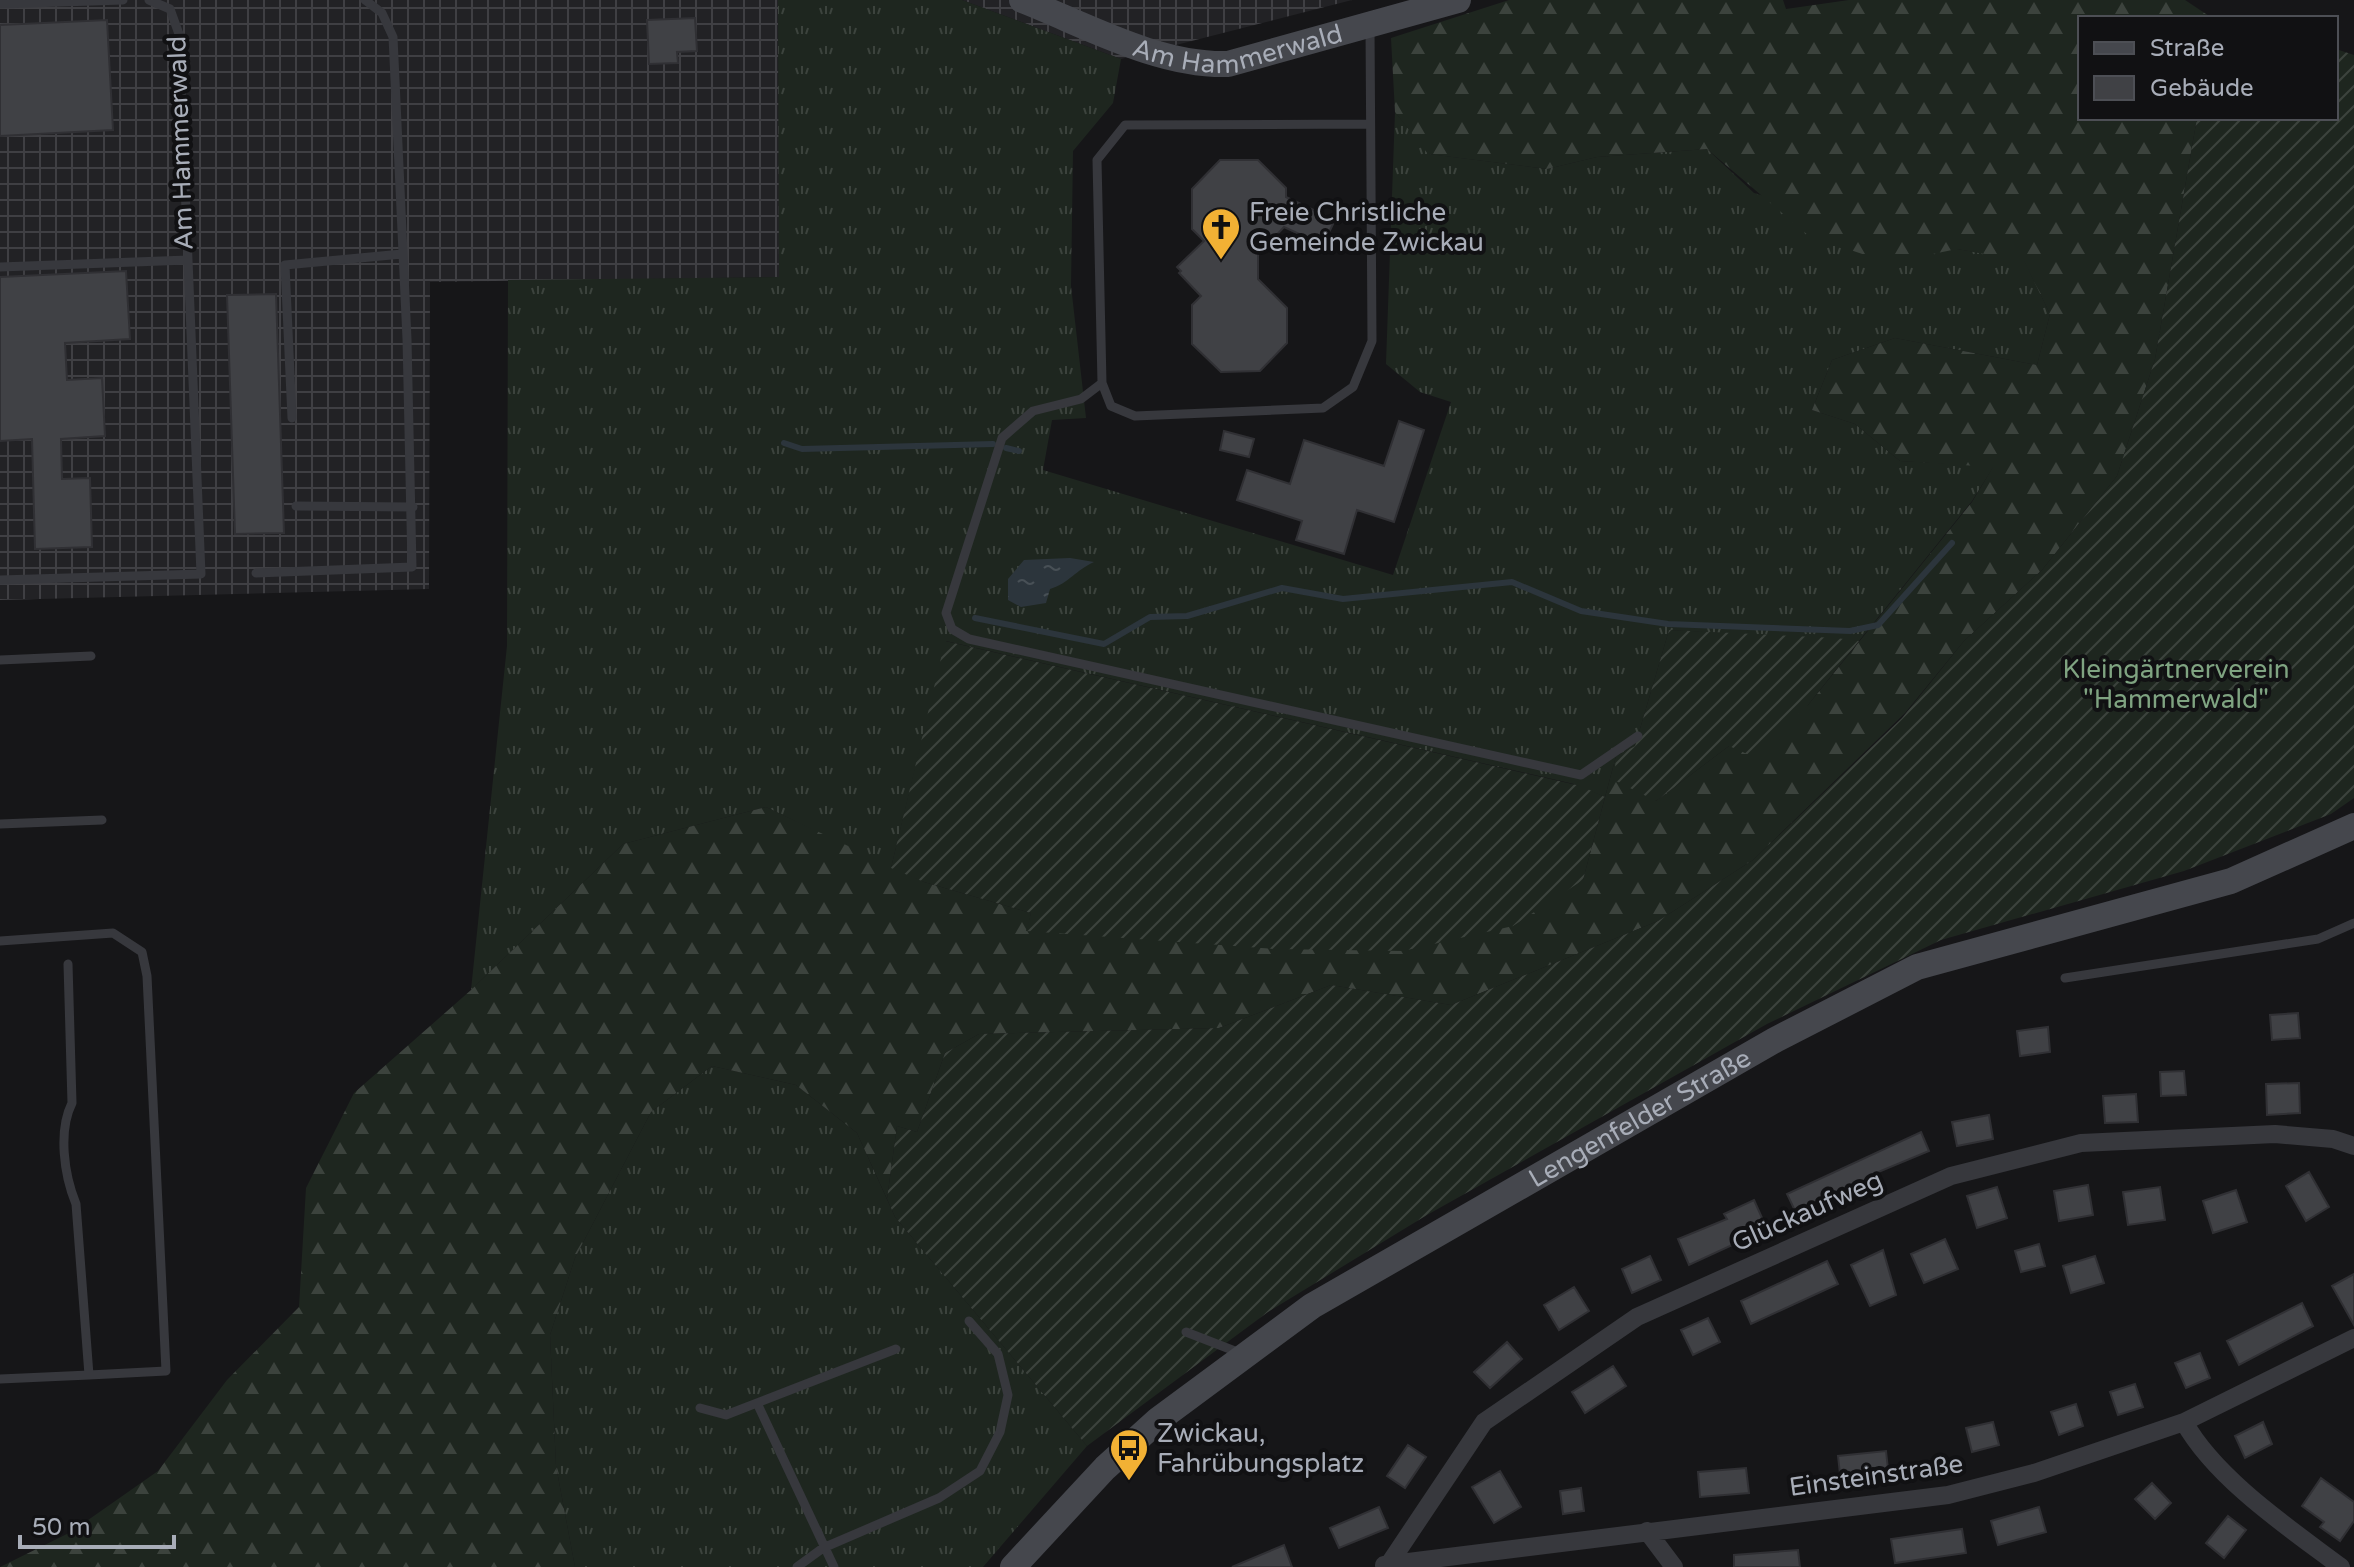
<svg xmlns="http://www.w3.org/2000/svg" width="2354" height="1567" font-family="'Varela Round',sans-serif">
	<style>
		.industrial { fill: url(#industrial-grid) }
		.grass { fill: url(#grass-tufts) }
		.forest { fill: url(#forest-firs) }
		.garden { fill: url(#garden-furrows) }
		.water { fill: url(#water-ripples) }
		.lines { fill: none; stroke-linecap: round; stroke-linejoin: round }
		.stream { stroke: #2c353c; stroke-width: 6 }
		.building { fill: #404145; stroke: #303034; stroke-width: 2 }
		.service { stroke: #37383d; stroke-width: 9 }
		.minor { stroke: #37383d; stroke-width: 18 }
		.secondary { stroke: #45474d; stroke-width: 26 }
		.labels { text-anchor: middle; stroke-width: 8; stroke-linejoin: round; paint-order: stroke }
		.street-label { font-size: 26px; fill: #a8adb8; stroke: #111113 }
		.poi-label { font-size: 26px; fill: #a8adb8; stroke: #111113; text-anchor: start }
		.park-label { font-size: 26px; fill: #7fa381; stroke: #111113 }
	</style>
	<defs>
		<pattern id="industrial-grid" width="8" height="8" patternUnits="userSpaceOnUse" patternTransform="scale(2)"><rect width="8" height="8" fill="#222225"/><path d="M0 4h8M4 0v8" fill="none" stroke="#3f3f43"/></pattern>
		<pattern id="grass-tufts" width="24" height="20" patternUnits="userSpaceOnUse" patternTransform="scale(2)"><rect width="24" height="20" fill="#1e261f"/><path d="M3 7l-1-3M5 7V3M7 7l1-3M15 17l-1-3M17 17v-4M19 17l1-3" fill="none" stroke="#3c433d"/></pattern>
		<pattern id="forest-firs" width="22" height="20" patternUnits="userSpaceOnUse" patternTransform="scale(2)"><rect width="22" height="20" fill="#1e261f"/><path d="M5 1l3.5 6h-7zM16 11l3.5 6h-7z" fill="#3c433d"/></pattern>
		<pattern id="garden-furrows" width="10" height="10" patternUnits="userSpaceOnUse" patternTransform="scale(2)"><rect width="10" height="10" fill="#1e261f"/><path d="M-1 1l2-2M0 10L10 0M9 11l2-2" fill="none" stroke="#3c433d"/></pattern>
		<pattern id="water-ripples" width="26" height="14" patternUnits="userSpaceOnUse" patternTransform="scale(2)"><rect width="26" height="14" fill="#2c353c"/><path d="M2 4q2-2 4 0t4 0M15 11q2-2 4 0t4 0" fill="none" stroke="#485056"/></pattern>
	</defs>
	<rect width="100%" height="100%" fill="#161618"/>
	<path class="industrial" d="M0,0H778L780,277L430,282L429,589L0,600Z
		M962,0H1352L1121,59Z"/>
	<path class="grass" d="M778,0H962L1121,59L1113,103L1073,151L1071,286L1086,418L1052,420L1043,470L1393,575L1451,402L1420,392L1386,364L1395,112L1429,154L1547,169L1597,157L1707,149L1754,193L1957,249L2024,260L2050,314L2037,365L1895,338L1832,360L1812,410L1855,424L1900,461L1994,466L1972,501L1859,641L1669,630L1635,746L1616,756L1605,797L1574,784L946,641L891,868L766,807L623,844L471,990L507,646L508,280L779,277Z
		M712,1066L796,1085L857,1133L895,1217L1087,1446L983,1567H575L556,1466L550,1335L575,1258L651,1112Z"/>
	<path class="forest" d="M1509,0H1783L1786,9L1849,0H2185L2212,18H2080V118H2197L2155,359L2117,476L2042,570L1964,641L1905,713L1753,860L1658,921L1451,1005L1331,985L1219,1028L979,1034L945,1053L917,1132L897,1126L887,1199L857,1133L796,1085L712,1066L651,1112L575,1258L550,1335L556,1466L575,1567H0L71,1532L158,1471L227,1380L299,1307L306,1188L354,1093L471,990L623,844L766,807L924,882L1031,913L1027,931L1583,880L1616,756L1656,801L1729,746L1808,705L1972,502L1993,467L1900,461L1855,424L1812,410L1832,360L1895,338L2037,365L2050,314L2024,261L1957,249L1889,263L1809,236L1707,149L1597,157L1547,169L1428,154L1395,112L1391,38Z"/>
	<path class="garden" d="M2336,49L2354,55V798L2331,814L2184,871L1941,940L1767,1024L1427,1215L1268,1312L1087,1446L895,1217L887,1199L897,1126L917,1132L945,1053L979,1034L1219,1028L1331,985L1451,1005L1658,921L1753,860L1902,718L1964,641L2042,570L2117,476L2155,359L2197,118H2336Z
		M1669,630L1836,638L1859,641L1808,705L1754,757L1729,746L1656,801L1614,780L1616,756L1635,746Z
		M945,641L1581,786L1605,797L1583,880L1513,926L1403,951L1274,949L1026,931L1031,913L924,882L891,868Z"/>
	<path class="water" d="M1070,558L1094,562C1076,570 1069,583 1050,589L1046,603L1021,607L1008,600V579L1024,560Z"/>
	<g class="lines">
		<path class="stream" d="M784,443L802,449L993,444
			M1006,448L1019,451
			M975,618L1104,644L1150,617L1187,616L1282,588L1343,599L1512,582L1581,611L1668,624L1850,631L1878,625L1952,543"/>
	</g>
	<path class="building" d="M695,18L697,51L677,52L678,63L649,64L647,20Z
		M107,20L113,130L0,136V25Z
		M1220,160H1258L1286,188V197L1335,220L1323,245L1284,227L1258,255V279L1287,308V343L1260,371L1221,372L1192,344V305L1201,296L1179,273L1181,271L1177,267L1204,241L1192,229V189Z
		M126,271L130,339L65,343L67,380L102,378L105,436L61,439L62,479L90,478L92,547L35,549L32,439L0,441V277Z
		M276,294L284,533L235,534L227,295Z
		M1399,421L1424,430L1394,522L1357,510L1344,554L1296,540L1302,521L1237,500L1247,470L1290,484L1304,440L1384,466Z
		M1224,431L1254,439L1249,457L1220,450Z
		M2298,1013L2300,1038L2272,1040L2270,1015Z
		M2048,1027L2050,1052L2020,1056L2017,1031Z
		M2184,1071L2186,1095L2161,1096L2160,1072Z
		M2299,1083L2300,1113L2267,1115L2266,1084Z
		M2136,1094L2138,1122L2105,1123L2103,1096Z
		M1989,1115L1993,1139L1957,1146L1952,1122Z
		M1921,1132L1929,1151L1871,1175L1874,1182L1798,1217L1787,1194Z
		M2309,1172L2329,1207L2306,1221L2286,1186Z
		M2088,1185L2093,1215L2059,1221L2054,1191Z
		M1997,1187L2007,1218L1977,1228L1967,1196Z
		M2160,1187L2165,1220L2128,1225L2123,1192Z
		M2236,1190L2247,1222L2213,1233L2203,1201Z
		M1754,1200L1767,1229L1689,1265L1678,1239L1727,1219L1724,1214Z
		M1945,1239L1958,1269L1924,1283L1911,1254Z
		M2039,1244L2045,1266L2021,1272L2015,1251Z
		M1883,1250L1896,1295L1870,1306L1851,1265Z
		M1650,1256L1661,1280L1632,1293L1622,1269Z
		M2095,1256L2104,1283L2071,1293L2063,1266Z
		M1827,1261L1838,1284L1751,1324L1741,1301Z
		M2354,1274V1325L2332,1286Z
		M1574,1287L1589,1311L1559,1330L1544,1305Z
		M2302,1303L2313,1326L2239,1365L2227,1341Z
		M1708,1318L1720,1342L1693,1355L1681,1330Z
		M1507,1342L1522,1359L1490,1388L1474,1372Z
		M2200,1353L2210,1378L2186,1388L2175,1363Z
		M1613,1366L1626,1386L1585,1413L1572,1392Z
		M2135,1384L2143,1407L2118,1415L2110,1392Z
		M2076,1404L2083,1426L2059,1435L2051,1412Z
		M1993,1422L1999,1445L1972,1452L1966,1428Z
		M2263,1422L2272,1444L2245,1458L2235,1436Z
		M1408,1445L1426,1457L1405,1488L1387,1476Z
		M1886,1451L1889,1478L1841,1483L1838,1456Z
		M1746,1468L1749,1493L1700,1497L1698,1472Z
		M1500,1471L1521,1507L1494,1523L1472,1487Z
		M2321,1478L2354,1502V1521L2340,1541L2320,1527L2324,1522L2302,1506Z
		M2152,1483L2171,1503L2155,1519L2135,1499Z
		M1581,1488L1584,1511L1563,1514L1560,1491Z
		M1379,1507L1388,1528L1339,1548L1330,1528Z
		M2039,1507L2046,1532L1998,1545L1991,1521Z
		M2228,1516L2246,1530L2224,1558L2206,1543Z
		M1962,1529L1966,1553L1895,1563L1891,1539Z
		M1284,1545L1292,1567H1232Z
		M1798,1550L1800,1567H1734V1555Z"/>
	<g class="lines">
		<path class="service" d="M0,4L123,0
			M1369,124L1125,125L1097,160L1102,383L1111,406L1135,416L1323,408L1353,387L1372,341L1370,27
			M0,267L188,260L179,34L170,9L149,0
			M1102,383L1081,399L1033,411L1002,438L946,613L952,629L969,639L1581,775L1638,736
			M292,418L285,265L402,254
			M296,506L413,507
			M256,573L412,567L407,339L393,37L382,13L365,0
			M0,580L201,574L188,260
			M0,660L91,656
			M0,824L102,820
			M0,941L113,933L142,952L147,976L166,1371L89,1375L76,1204C64,1175 58,1131 72,1103L68,964
			M2065,978L2318,939L2354,923
			M1186,1332L1240,1353
			M0,1379L89,1375
			M757,1403L834,1567
			M700,1408L726,1415L896,1349
			M797,1567L823,1548L939,1498L980,1471L1000,1432L1008,1395L998,1354L969,1321"/>
		<path class="minor" d="M2184,1422C2216,1479 2289,1528 2341,1567
			M1647,1531L1674,1567
			M1389,1564L1484,1422L1637,1317L1951,1176L2081,1143L2275,1134L2333,1139L2354,1146
			M1384,1565L1948,1495L2034,1473L2184,1422L2354,1338"/>
		<g class="secondary">
			<path id="s1" d="M1022,0C1086,25 1158,66 1228,64L1458,0"/>
			<path id="s2" d="M1013,1567L1105,1468L1158,1420L1312,1306L1775,1040L1917,967L2231,881L2354,826"/>
		</g>
	</g>
	<defs>
		<symbol id="church-pin" viewBox="-11 -11 22 30"><path d="M0 17L-7.5 6A9.5 9.5 0 1 1 7.5 6Z" fill="#f2b134" stroke="#111113"/><path d="M-1.2-6h2.4v3.5h3.3v2.4h-3.3V6h-2.4V-.1h-3.3v-2.4h3.3Z" fill="#111"/></symbol>
		<symbol id="bus-pin" viewBox="-11 -11 22 30"><path d="M0 17L-7.5 6A9.5 9.5 0 1 1 7.5 6Z" fill="#f2b134" stroke="#111113"/><path d="M-5-6H5V4H4V6H2V4H-2V6H-4V4H-5ZM-3.5-4V0h7V-4ZM-3.5 1.2v1.5H-2V1.2ZM2 1.2v1.5H3.5V1.2Z" fill="#111"/></symbol>
	</defs>
	<g fill-rule="evenodd">
		<use href="#church-pin" x="1199" y="205" width="44" height="60"/>
		<use href="#bus-pin" x="1107" y="1426" width="44" height="60"/>
	</g>
	<g class="labels">
		<g class="street-label">
			<text dy="9" stroke="none"><textPath href="#s1" startOffset="228">Am Hammerwald</textPath></text>
			<text transform="translate(180 143) rotate(-92)" y="9">Am Hammerwald</text>
			<text dy="9" stroke="none"><textPath href="#s2" startOffset="776">Lengenfelder Straße</textPath></text>
			<text transform="translate(1807 1211) rotate(-24)" y="9">Glückaufweg</text>
			<text transform="translate(1876 1475) rotate(-8)" y="9">Einsteinstraße</text>
		</g>
		<g class="poi-label">
			<text x="1249" y="221">Freie Christliche<tspan x="1249" dy="30">Gemeinde Zwickau</tspan></text>
			<text x="1157" y="1442">Zwickau,<tspan x="1157" dy="30">Fahrübungsplatz</tspan></text>
		</g>
		<g class="park-label">
			<text x="2176" y="678">Kleingärtnerverein<tspan x="2176" dy="30">"Hammerwald"</tspan></text>
		</g>
	</g>
	<rect x="2078" y="16" width="260" height="104" fill="#111113" stroke="#4d4f55" stroke-width="2"/>
	<rect x="2094" y="42" width="40" height="12" fill="#45474d" stroke="#4d4f55" stroke-width="2"/>
	<text x="2150" y="56" font-size="24" fill="#a8adb8">Straße</text>
	<rect x="2094" y="76" width="40" height="24" fill="#404145" stroke="#4d4f55" stroke-width="2"/>
	<text x="2150" y="96" font-size="24" fill="#a8adb8">Gebäude</text>
	<path d="M20 1535v12h154v-12" fill="none" stroke="#a8adb8" stroke-width="4"/>
	<text x="32" y="1535" font-size="24" fill="#a8adb8" stroke="#111113" stroke-width="6" paint-order="stroke">50 m</text>
</svg>
